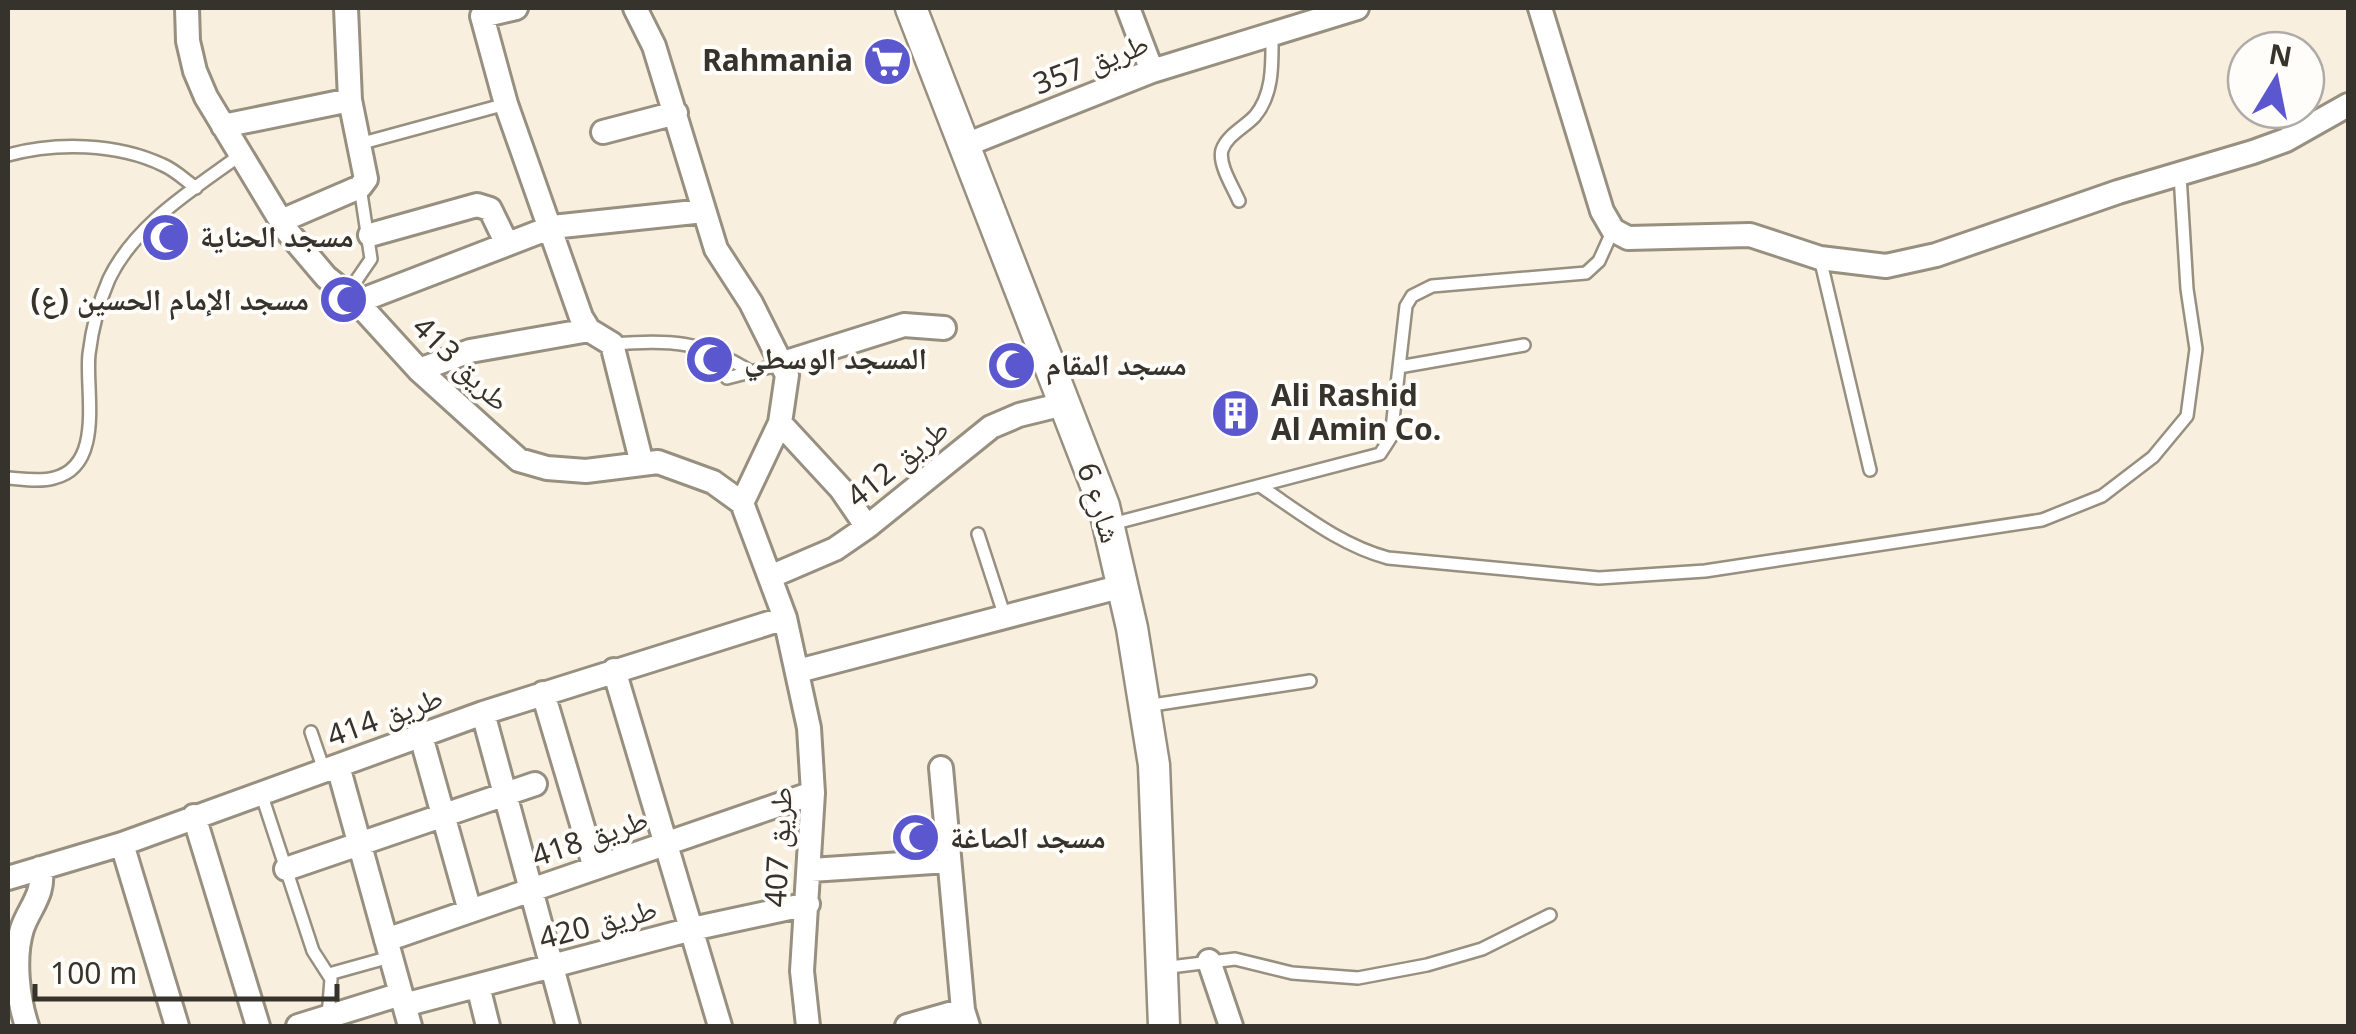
<svg xmlns="http://www.w3.org/2000/svg" width="2356" height="1034" font-family="'Noto Sans','Noto Naskh Arabic',sans-serif">
	<style>
		.lines { fill: none; stroke-linecap: round; stroke-linejoin: round }
		.lane-casing { stroke: #978f7f; stroke-width: 16 }
		.street-casing { stroke: #978f7f; stroke-width: 28 }
		.secondary-casing { stroke: #978f7f; stroke-width: 35 }
		.lane { stroke: #fff; stroke-width: 11 }
		.street { stroke: #fff; stroke-width: 22 }
		.secondary { stroke: #fff; stroke-width: 30 }
		.labels { text-anchor: middle; stroke-width: 8; stroke-linejoin: round; paint-order: stroke }
		.poi-label { font-size: 30px; font-weight: bold; fill: #36332c; stroke: #fffdfa; text-anchor: start }
		.street-label { font-size: 30px; fill: #36332c; stroke: #fffdfa }
	</style>
	<rect width="100%" height="100%" fill="#f8efde"/>
	<g class="lines">
		<defs>
			<path id="lane" d="M359,144L506,104
				M8,155C56,142 117,143 163,165C175,170 185,180 196,188
				M1239,201C1233,187 1218,164 1222,150C1227,135 1245,127 1255,116C1274,93 1272,62 1272,34
				M1820,258L1870,470
				M347,294L371,259L360,187
				M612,344C670,340 701,340 751,372
				M1399,367L1524,345
				M727,378L781,364
				M8,478C22,479 40,482 54,478C105,466 85,390 89,354C92,329 99,302 109,279C136,223 194,189 243,153
				M1260,486C1302,514 1340,545 1388,558L1599,578L1705,571L2042,520L2102,496L2153,457L2187,416L2196,349L2187,289L2180,175
				M1108,525L1380,454L1391,437L1406,306L1412,296L1432,286L1586,273L1599,261L1613,230
				M978,534L1005,617
				M1146,706L1310,681
				M311,732L324,770
				M261,793L313,951L331,979L328,1017
				M1162,968L1235,959L1292,973L1358,978L1427,965L1482,949L1550,915
				M329,974L390,957"/>
			<path id="street" d="M187,8L188,41L195,71L206,97L287,231L326,277L357,302L419,370L502,445L519,460L547,468L586,471L658,462L713,482L742,503L785,618L809,728L813,793L802,971L808,1026
				M635,8L654,46L716,249L751,303L787,375L780,423L742,503
				M1128,8L1152,71
				M1540,8L1602,211L1613,230L1628,238L1750,235L1820,258L1886,266L1936,255L2118,192L2253,152L2286,140L2348,105
				M482,16L506,104L581,317L589,330L612,344L642,464
				M482,16L516,8
				M223,126L350,100
				M603,132L676,113
				M963,146L1152,71L1357,8
				M281,221L360,187L366,179L350,100L346,8
				M370,235L477,205L490,209L506,242
				M357,302L552,227L704,211
				M783,363L904,325L944,328
				M419,370L470,351L589,330
				M780,423L841,489L867,527
				M772,576L835,549L867,527L991,427L1019,415L1064,404
				M614,670L720,1026
				M798,671L1123,586
				M543,693L595,868
				M483,713L568,1026
				M421,736L470,911
				M338,766L410,1026
				M941,768L963,1010L968,1026
				M194,816L258,1026
				M122,844L177,1026
				M286,869L535,784
				M811,870L948,861
				M8,878L122,844L483,713L785,618
				M386,940L813,793
				M1209,961L1231,1026
				M478,986L488,1026
				M404,1005L692,929L808,904
				M27,1026C18,999 13,958 22,929C29,908 46,893 40,868
				M298,1026L401,994
				M907,1026L963,1010"/>
			<path id="secondary" d="M911,8L1104,506L1132,628L1154,765L1164,1026"/>
		</defs>
		<use href="#lane" class="lane-casing"/>
		<use href="#street" class="street-casing"/>
		<use href="#secondary" class="secondary-casing"/>
		<use href="#lane" class="lane"/>
		<use href="#street" class="street"/>
		<use href="#secondary" class="secondary"/>
	</g>
	<defs>
		<symbol id="supermarket-disc" viewBox="-11 -11 22 22"><circle r="9.5" fill="#5b57cf" stroke="#fffdfa"/><path d="M-6-5.5h2.5l.6 2H6L4.5 2H-2.5L-4.4-4H-6ZM-1.5 3.2a1.3 1.3 0 1 0 .1 0ZM3 3.2a1.3 1.3 0 1 0 .1 0Z" fill="#fff"/></symbol>
		<symbol id="mosque-disc" viewBox="-11 -11 22 22"><circle r="9.5" fill="#5b57cf" stroke="#fffdfa"/><path d="M3.5-4.9A6 6 0 1 0 3.5 4.9A5 5 0 1 1 3.5-4.9Z" fill="#fff"/></symbol>
		<symbol id="building-disc" viewBox="-11 -11 22 22"><circle r="9.5" fill="#5b57cf" stroke="#fffdfa"/><path d="M-4-6H4V6H1V3H-1V6H-4ZM-2.5-4.3h1.7v1.8h-1.7ZM.8-4.3h1.7v1.8H.8ZM-2.5-1h1.7V.8h-1.7ZM.8-1h1.7V.8H.8Z" fill="#fff"/></symbol>
	</defs>
	<g fill-rule="evenodd">
		<use href="#supermarket-disc" x="860" y="34" width="55" height="55"/>
		<use href="#mosque-disc" x="138" y="210" width="55" height="55"/>
		<use href="#mosque-disc" x="316" y="272" width="55" height="55"/>
		<use href="#mosque-disc" x="682" y="332" width="55" height="55"/>
		<use href="#mosque-disc" x="984" y="338" width="55" height="55"/>
		<use href="#building-disc" x="1208" y="386" width="55" height="55"/>
		<use href="#mosque-disc" x="888" y="810" width="55" height="55"/>
	</g>
	<g class="labels">
		<g class="poi-label">
			<text x="853" y="71" text-anchor="end">Rahmania</text>
			<text x="200" y="247">مسجد الحناية</text>
			<text x="309" y="310" text-anchor="end">مسجد الإمام الحسين (ع)</text>
			<text x="744" y="369">المسجد الوسطي</text>
			<text x="1046" y="375">مسجد المقام</text>
			<text x="1271" y="406">Ali Rashid<tspan x="1271" dy="34">Al Amin Co.</tspan></text>
			<text x="950" y="848">مسجد الصاغة</text>
		</g>
		<g class="street-label">
			<text transform="translate(1091 64) rotate(-21)" y="10">طريق 357</text>
			<text transform="translate(461 364) rotate(44)" y="10">طريق 413</text>
			<text transform="translate(898 463) rotate(-39)" y="10">طريق 412</text>
			<text transform="translate(1099 503) rotate(72)" y="10">شارع 6</text>
			<text transform="translate(385 717) rotate(-20)" y="10">طريق 414</text>
			<text transform="translate(590 838) rotate(-19)" y="10">طريق 418</text>
			<text transform="translate(779 847) rotate(-87)" y="10">طريق 407</text>
			<text transform="translate(598 924) rotate(-15)" y="10">طريق 420</text>
		</g>
	</g>
	<rect width="2356" height="1034" fill="none" stroke="#36332c" stroke-width="20"/>
	<g transform="translate(2276 80) rotate(10)"><circle r="48" fill="#fffdfa" stroke="#afaca8" stroke-width="2.5"/>
	<path d="M0-8L18 38L0 25L-18 38Z" fill="#5b57cf"/>
	<text y="-15" font-size="28" font-weight="bold" text-anchor="middle" fill="#36332c">N</text>
	</g>
	<path d="M35 984v15h302v-15" fill="none" stroke="#36332c" stroke-width="5"/>
	<text x="50" y="984" font-size="30" fill="#36332c" stroke="#fffdfa" stroke-width="8" paint-order="stroke">100 m</text>
</svg>
